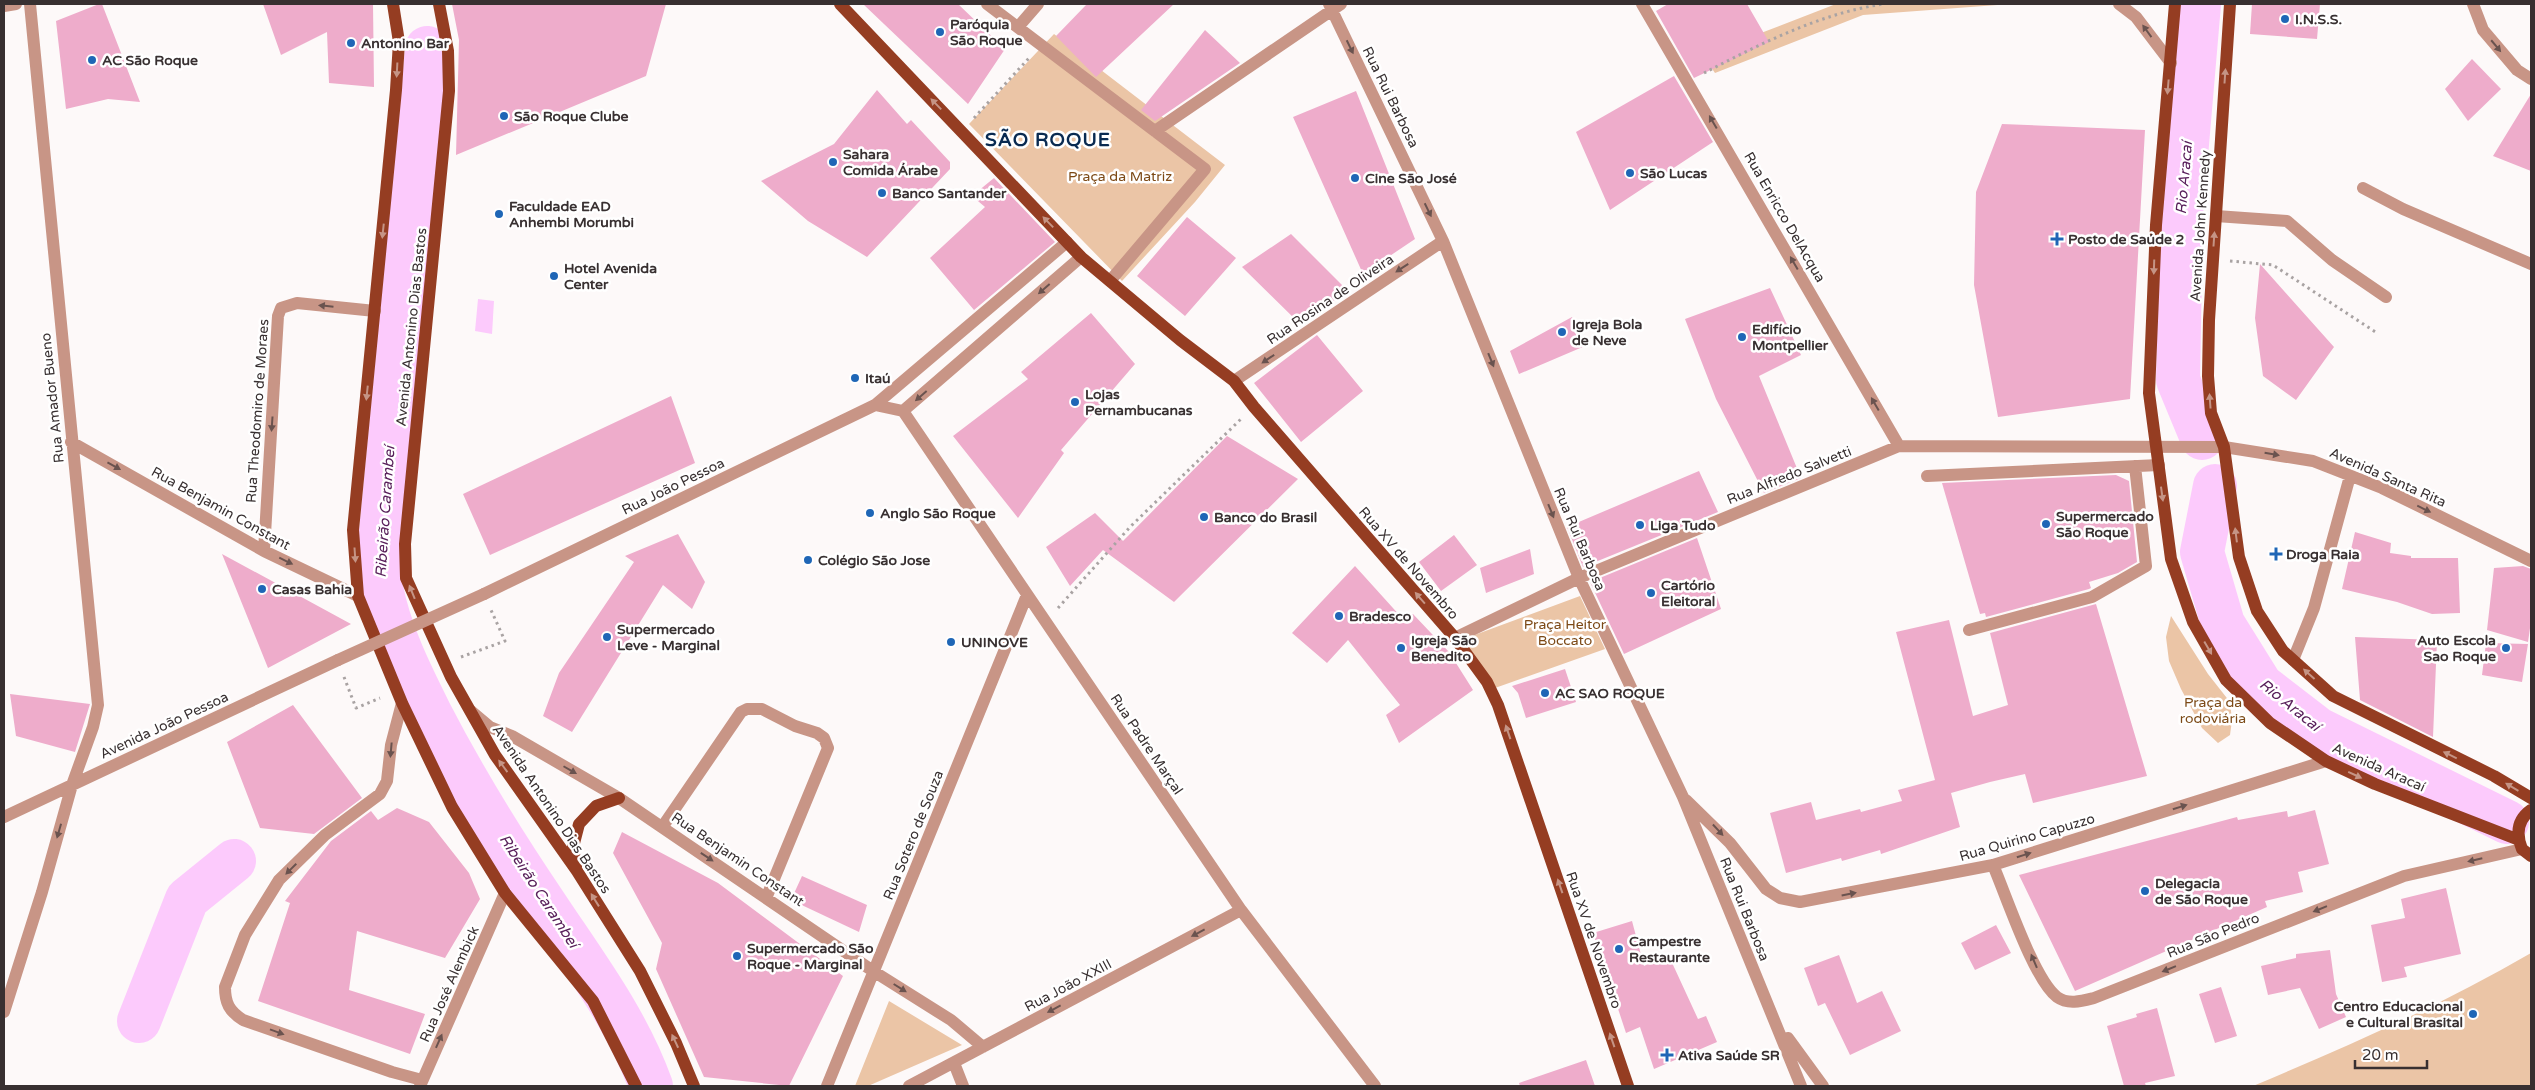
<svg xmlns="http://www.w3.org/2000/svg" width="2535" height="1090" font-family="'Varela Round',sans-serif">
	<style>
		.green { fill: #ebc5a6 }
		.water { fill: #fccafc }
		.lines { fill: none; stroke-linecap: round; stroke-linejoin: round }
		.river { stroke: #fccafc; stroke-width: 44 }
		.building { fill: #eeaccb }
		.path { stroke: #a9a3a3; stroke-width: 3; stroke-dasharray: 2.5 4; stroke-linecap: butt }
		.minor { stroke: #c89586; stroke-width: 12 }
		.major { stroke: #953d22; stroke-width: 12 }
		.minor-bridge { stroke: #c89586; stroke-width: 12 }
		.oneway { fill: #6a534f }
		.oneway2 { fill: #c59485 }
		.poi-dot { fill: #1f66b6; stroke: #fff; stroke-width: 2 }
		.labels { text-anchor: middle; stroke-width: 5; stroke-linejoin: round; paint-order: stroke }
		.poi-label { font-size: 14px; font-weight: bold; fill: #383031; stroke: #fff; text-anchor: start }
		.street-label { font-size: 14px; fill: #383031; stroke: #fff }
		.park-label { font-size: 14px; fill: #7c4916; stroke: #fff }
		.water-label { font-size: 15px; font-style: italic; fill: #59205b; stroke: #fff }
		.district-label { font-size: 19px; font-weight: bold; letter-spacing: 1px; fill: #092a51; stroke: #fff }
	</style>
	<rect width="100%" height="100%" fill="#fdf9f9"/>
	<path class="green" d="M1836,4H2011L1863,15L1715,73L1708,63L1761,33Z
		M1054,34L1225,165L1195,202L1122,281L969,124Z
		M1580,596L1605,649L1495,688L1461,640Z
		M2171,616L2208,674L2230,702L2232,720L2230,735L2218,743L2202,728L2181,689L2169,661L2166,637Z
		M2531,953V1086H2253C2348,1046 2442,1005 2531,953Z
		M889,1001L962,1045L868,1086H855Z"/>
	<path class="water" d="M478,299L494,301L492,334L475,331Z"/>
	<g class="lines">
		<path class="river" d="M2199,4L2181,214L2178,380L2202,438
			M427,48L380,541C380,556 378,572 381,587C389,631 410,673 430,713C464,779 503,842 545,904C584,963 627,1019 651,1086
			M2215,486L2202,552L2223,624L2261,685L2318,729L2507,822
			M139,1021L187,899L234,861"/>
	</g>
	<path class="building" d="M99,4H102L140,102L108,99L66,109L56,21Z
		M263,4H373L374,87L329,83L327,32L281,55Z
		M452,4H666L646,76L456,155L459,40Z
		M863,4H958L1005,49L968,104Z
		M1087,4H1174L1096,77L1056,36Z
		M1668,4H1747L1769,42L1694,78L1656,11Z
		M2252,4H2320L2317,39L2250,34Z
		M1205,30L1240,63L1155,121L1141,110Z
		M2472,59L2501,89L2468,121L2445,89Z
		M1674,76L1713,142L1610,210L1576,132Z
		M877,90L907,124L911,120L950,162V169L867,257L808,221L761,181L834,144Z
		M1356,91L1415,239L1363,274L1293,117Z
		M2531,94V171L2493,156Z
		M2002,124L2145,130L2130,399L1998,417L1974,285L1976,192Z
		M994,178L1055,242L974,310L930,258L985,207L972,196Z
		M1187,217L1236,258L1185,316L1137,276Z
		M1291,234L1348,291L1300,324L1242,267Z
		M2260,264L2334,347L2296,400L2263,376L2255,318Z
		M1770,288L1801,355L1759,376L1801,478L1764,493L1716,399L1685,319Z
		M1091,313L1135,364L1061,450L1064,453L1018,518L953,436L1028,379L1021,372Z
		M1572,317L1585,346L1519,374L1510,351Z
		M1317,335L1363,391L1301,442L1254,383Z
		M671,396L695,463L490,555L463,494Z
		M1227,436L1298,479L1174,602L1103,550L1070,586L1046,547L1095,513L1123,541Z
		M1699,471L1718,512L1583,567L1567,527Z
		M2116,475L2129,481L2137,562L2118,573L2089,582L2091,588L2089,589L1986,617L1985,613L1980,614L1942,483Z
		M2355,532L2391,543L2390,553L2411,556V558H2458L2460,613L2432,614L2397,602L2342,589Z
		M678,534L705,582L692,609L663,585L572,732L543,716L559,673L634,562L625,556Z
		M1454,535L1477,565L1441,591L1419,562Z
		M1697,538L1721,609L1624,654L1590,582Z
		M1530,549L1534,574L1486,593L1480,568Z
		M222,554L351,624L268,668Z
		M1355,566L1402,618L1406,614H1413L1449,652L1473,690L1399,743L1386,715L1400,705L1348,640L1327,663L1292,633Z
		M2523,566L2531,569V621L2528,642L2487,630L2494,568Z
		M2096,604L2147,776L2033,803L2025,774L1990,782L1951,793L1960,827L1881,854L1880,850L1842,861L1841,858L1786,873L1770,813L1811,802L1816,820L1860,809L1861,812L1902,801L1898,790L1935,780L1896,632L1949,620L1973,716L2008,705L1990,633Z
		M2355,637L2437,640L2433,737L2360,700Z
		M2486,643L2528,644L2522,682L2482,675Z
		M1565,669L1576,702L1526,718L1518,693L1512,686Z
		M10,694L90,704L75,752L16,736Z
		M293,705L362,798L314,834L260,828L227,742Z
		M397,808L429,822L469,873L480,899L445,958L357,931L349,990L425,1014L410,1054L258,1001L290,903L285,901L331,841L371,811L378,820Z
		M2315,810L2329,864L2298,872L2303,892L2265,901L2267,907L2075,991L2019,875L2237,817L2238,820L2287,811L2288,817Z
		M622,832L718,883L843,976L789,1086L704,1077L656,969L662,943L613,853Z
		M802,876L867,905L859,932L791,900Z
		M2446,888L2461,954L2404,967L2407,977L2382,982L2371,925L2405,918L2401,899Z
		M1632,921L1644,966L1668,954L1698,1019L1706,1016L1717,1042L1654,1069L1640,1027L1626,1033L1593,933Z
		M1996,925L2011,953L1975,970L1961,943Z
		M2330,950L2336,994L2346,1017L2319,1029L2300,988L2268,995L2261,966L2296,958V954Z
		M1839,955L1857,1003L1882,991L1901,1031L1850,1055L1825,1003L1818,1006L1804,968Z
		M2221,987L2237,1036L2215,1043L2199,994Z
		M2157,1008L2175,1076L2145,1083L2146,1086H2124L2107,1026L2137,1017L2136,1014Z
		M1586,1060L1595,1086H1520L1519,1083Z"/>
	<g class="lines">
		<path class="path" d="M1704,73C1760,44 1821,13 1884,4
			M974,118L1029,58
			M2230,261L2273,265L2377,333
			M1058,608L1130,527L1241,419
			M461,657L505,641L491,610
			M344,677L356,708L380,698"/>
		<path class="minor" d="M987,4L1205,169L1110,281
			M1329,4L1443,241L1579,578L1683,797L1801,1086
			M1642,4L1899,446
			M2119,4L2136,17L2171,63
			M2473,4L2483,30L2517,70L2531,79
			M4,6L16,4
			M1018,27L1038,4
			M1155,131L1341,4
			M2363,188L2403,209L2531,264
			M2216,216L2287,221L2332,260L2386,297
			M1234,381L1443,241
			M875,405L1067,242
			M903,411L1241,910L1375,1086
			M903,411L1081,257
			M71,442L264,551L358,596
			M1927,476L2159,465
			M264,551L278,316L281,308L297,303L375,311
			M484,594L875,405L903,411
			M1969,630L2092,597L2146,566L2135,466
			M1455,638L1579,578L1899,446L2224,447L2313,461L2382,488L2531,561
			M2293,660L2314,608L2350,476
			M402,703L391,745L387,781L380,794L325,835L279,880L245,935L225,987C225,1003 229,1011 243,1020L392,1072L422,1080
			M471,711L490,727L512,736L619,798L873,971L951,1020L983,1047
			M1686,800L1730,843L1766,889L1780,898L1800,902L1993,865L2326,761
			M4,817L338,660
			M663,826L741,712L747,709H762L795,726L817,733L824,738L828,748L767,896
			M1993,865C2006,895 2034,980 2057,997C2068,1005 2082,1001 2094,998L2404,876L2522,849
			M4,1012L42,892L72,785L93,727L98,705L30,4
			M1788,1038L1823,1086
			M954,1063L963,1086
			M420,1086L505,893
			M827,1086L1027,595
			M909,1086L1241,910"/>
		<path class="major" d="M393,4L399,42L396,90L353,530L358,596L402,703L452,807L505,893L593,1001L636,1086
			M439,4L448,51L449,91L405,544L406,578L451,677L495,755L577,871L640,971L676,1043L694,1086
			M840,4L1081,257L1180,340L1234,381L1254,407L1455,638L1487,682L1498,705L1628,1086
			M2175,4L2156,225L2149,393L2171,559L2193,622L2226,680L2270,723L2326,761L2375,784L2519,840
			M2230,4L2209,320L2208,376L2211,413L2224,447L2239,557L2257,611L2283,651L2333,696L2494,776L2531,798
			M2531,810C2517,820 2516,834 2522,849L2531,856
			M576,867L573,847L579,824L596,806L619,798"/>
		<path class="minor-bridge" d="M338,660L484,594"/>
	</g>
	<defs><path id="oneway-solid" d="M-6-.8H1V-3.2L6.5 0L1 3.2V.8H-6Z" transform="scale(1.25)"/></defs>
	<g class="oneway">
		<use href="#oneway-solid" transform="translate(2147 31) rotate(-126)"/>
		<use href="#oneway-solid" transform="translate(2496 46) rotate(50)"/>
		<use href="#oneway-solid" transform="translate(1350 47) rotate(64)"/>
		<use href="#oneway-solid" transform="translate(1713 122) rotate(-120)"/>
		<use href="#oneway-solid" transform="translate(1428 210) rotate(64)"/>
		<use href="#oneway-solid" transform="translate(1794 263) rotate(-120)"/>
		<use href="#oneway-solid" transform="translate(1402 268) rotate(147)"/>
		<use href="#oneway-solid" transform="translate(1044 289) rotate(139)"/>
		<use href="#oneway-solid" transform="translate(326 306) rotate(-174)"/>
		<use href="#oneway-solid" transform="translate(1268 359) rotate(146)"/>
		<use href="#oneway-solid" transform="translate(1491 360) rotate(68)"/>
		<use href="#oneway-solid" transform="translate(921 396) rotate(139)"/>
		<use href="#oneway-solid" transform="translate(1875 404) rotate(-120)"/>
		<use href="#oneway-solid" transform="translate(272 424) rotate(94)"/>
		<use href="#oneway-solid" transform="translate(2272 454) rotate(10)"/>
		<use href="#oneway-solid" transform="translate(114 466) rotate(29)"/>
		<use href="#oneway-solid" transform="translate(2424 509) rotate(26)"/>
		<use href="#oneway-solid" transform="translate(1551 511) rotate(68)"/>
		<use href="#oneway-solid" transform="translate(286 561) rotate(26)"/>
		<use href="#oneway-solid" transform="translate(391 750) rotate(95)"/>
		<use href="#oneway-solid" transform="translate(570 770) rotate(30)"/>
		<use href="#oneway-solid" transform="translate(2180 807) rotate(-17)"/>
		<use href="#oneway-solid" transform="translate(1718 830) rotate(47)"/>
		<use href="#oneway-solid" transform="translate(59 831) rotate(106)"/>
		<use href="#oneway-solid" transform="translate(2024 855) rotate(-17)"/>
		<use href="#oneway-solid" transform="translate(707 857) rotate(34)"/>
		<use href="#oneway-solid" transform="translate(2475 860) rotate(167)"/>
		<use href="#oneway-solid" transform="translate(291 869) rotate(135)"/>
		<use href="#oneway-solid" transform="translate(1849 894) rotate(-11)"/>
		<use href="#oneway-solid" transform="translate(2320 909) rotate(158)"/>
		<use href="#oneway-solid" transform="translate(1198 933) rotate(152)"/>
		<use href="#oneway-solid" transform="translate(2034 961) rotate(-113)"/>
		<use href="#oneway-solid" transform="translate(2169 969) rotate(158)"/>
		<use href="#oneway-solid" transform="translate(900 988) rotate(32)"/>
		<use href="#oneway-solid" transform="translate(1054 1009) rotate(152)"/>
		<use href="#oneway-solid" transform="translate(277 1032) rotate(20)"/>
		<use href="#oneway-solid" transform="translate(439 1041) rotate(-66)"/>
	</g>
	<g class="oneway2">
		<use href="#oneway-solid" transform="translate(397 70) rotate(93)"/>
		<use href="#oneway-solid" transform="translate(2225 76) rotate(-86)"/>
		<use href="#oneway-solid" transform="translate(2168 87) rotate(95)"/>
		<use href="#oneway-solid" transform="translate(936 104) rotate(-134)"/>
		<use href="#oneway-solid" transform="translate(1048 222) rotate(-134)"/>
		<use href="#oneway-solid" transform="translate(383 231) rotate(96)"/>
		<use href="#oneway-solid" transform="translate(2214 239) rotate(-86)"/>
		<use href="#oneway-solid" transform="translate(2154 267) rotate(92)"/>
		<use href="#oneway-solid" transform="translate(367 393) rotate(96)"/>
		<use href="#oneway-solid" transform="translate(2210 401) rotate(-94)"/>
		<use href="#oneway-solid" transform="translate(2162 494) rotate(82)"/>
		<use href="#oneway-solid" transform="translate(2236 535) rotate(-97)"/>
		<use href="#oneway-solid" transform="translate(355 555) rotate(86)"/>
		<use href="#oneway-solid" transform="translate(412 592) rotate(-112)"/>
		<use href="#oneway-solid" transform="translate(1420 598) rotate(-131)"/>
		<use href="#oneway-solid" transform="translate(2208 648) rotate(60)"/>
		<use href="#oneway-solid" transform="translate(2309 674) rotate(-138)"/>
		<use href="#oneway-solid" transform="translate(1508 732) rotate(-109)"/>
		<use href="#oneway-solid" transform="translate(2450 755) rotate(-154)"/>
		<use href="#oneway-solid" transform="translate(503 766) rotate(-126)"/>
		<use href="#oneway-solid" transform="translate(2355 775) rotate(25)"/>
		<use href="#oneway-solid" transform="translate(2512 787) rotate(-149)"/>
		<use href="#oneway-solid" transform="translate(1560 886) rotate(-109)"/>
		<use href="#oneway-solid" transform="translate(595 900) rotate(-122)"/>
		<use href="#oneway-solid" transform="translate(1612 1040) rotate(-109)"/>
		<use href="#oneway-solid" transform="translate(675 1041) rotate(-115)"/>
	</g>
	<g class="poi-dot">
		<circle cx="2285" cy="19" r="5"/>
		<circle cx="940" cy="32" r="5"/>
		<circle cx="351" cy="43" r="5"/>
		<circle cx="92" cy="60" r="5"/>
		<circle cx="504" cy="116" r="5"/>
		<circle cx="833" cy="162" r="5"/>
		<circle cx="1630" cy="173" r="5"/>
		<circle cx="1355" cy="178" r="5"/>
		<circle cx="882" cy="193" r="5"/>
		<circle cx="499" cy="214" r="5"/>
		<path d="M2054.5 231.5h5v5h5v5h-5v5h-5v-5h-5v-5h5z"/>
		<circle cx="554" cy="276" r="5"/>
		<circle cx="1562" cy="332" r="5"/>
		<circle cx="1742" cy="337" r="5"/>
		<circle cx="855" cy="378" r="5"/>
		<circle cx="1075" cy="402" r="5"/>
		<circle cx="870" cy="513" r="5"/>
		<circle cx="1204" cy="517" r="5"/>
		<circle cx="2046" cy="524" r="5"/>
		<circle cx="1640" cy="525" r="5"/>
		<path d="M2273.5 546.5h5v5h5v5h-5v5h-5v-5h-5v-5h5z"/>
		<circle cx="808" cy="560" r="5"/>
		<circle cx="262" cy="589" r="5"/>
		<circle cx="1651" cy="593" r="5"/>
		<circle cx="1339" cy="616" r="5"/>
		<circle cx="607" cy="637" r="5"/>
		<circle cx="951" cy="642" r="5"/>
		<circle cx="1401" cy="648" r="5"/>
		<circle cx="2506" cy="648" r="5"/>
		<circle cx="1545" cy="693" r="5"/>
		<circle cx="2145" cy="891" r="5"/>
		<circle cx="1619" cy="949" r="5"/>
		<circle cx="737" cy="956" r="5"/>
		<circle cx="2473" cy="1014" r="5"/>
		<path d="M1664.5 1047.5h5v5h5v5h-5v5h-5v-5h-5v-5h5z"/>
	</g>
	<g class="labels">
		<g class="poi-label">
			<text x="2295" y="24">I.N.S.S.</text>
			<text x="950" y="29">Paróquia<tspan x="950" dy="16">São Roque</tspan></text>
			<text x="361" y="48">Antonino Bar</text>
			<text x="102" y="65">AC São Roque</text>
			<text x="514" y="121">São Roque Clube</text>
			<text x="843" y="159">Sahara<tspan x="843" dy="16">Comida Árabe</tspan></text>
			<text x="1640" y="178">São Lucas</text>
			<text x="1365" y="183">Cine São José</text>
			<text x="892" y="198">Banco Santander</text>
			<text x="509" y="211">Faculdade EAD<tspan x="509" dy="16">Anhembi Morumbi</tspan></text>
			<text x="2068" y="244">Posto de Saúde 2</text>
			<text x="564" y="273">Hotel Avenida<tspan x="564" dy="16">Center</tspan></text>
			<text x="1572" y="329">Igreja Bola<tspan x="1572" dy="16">de Neve</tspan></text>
			<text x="1752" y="334">Edifício<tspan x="1752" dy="16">Montpellier</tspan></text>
			<text x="865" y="383">Itaú</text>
			<text x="1085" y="399">Lojas<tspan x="1085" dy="16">Pernambucanas</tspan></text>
			<text x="880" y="518">Anglo São Roque</text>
			<text x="2056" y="521">Supermercado<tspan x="2056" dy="16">São Roque</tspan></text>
			<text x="1214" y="522">Banco do Brasil</text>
			<text x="1650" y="530">Liga Tudo</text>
			<text x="2286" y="559">Droga Raia</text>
			<text x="818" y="565">Colégio São Jose</text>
			<text x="1661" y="590">Cartório<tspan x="1661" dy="16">Eleitoral</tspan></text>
			<text x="272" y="594">Casas Bahia</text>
			<text x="1349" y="621">Bradesco</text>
			<text x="617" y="634">Supermercado<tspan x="617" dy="16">Leve - Marginal</tspan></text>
			<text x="1411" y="645">Igreja São<tspan x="1411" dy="16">Benedito</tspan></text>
			<text x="2496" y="645" text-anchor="end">Auto Escola<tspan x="2496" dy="16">Sao Roque</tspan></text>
			<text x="961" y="647">UNINOVE</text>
			<text x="1555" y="698">AC SAO ROQUE</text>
			<text x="2155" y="888">Delegacia<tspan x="2155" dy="16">de São Roque</tspan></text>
			<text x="1629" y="946">Campestre<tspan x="1629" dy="16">Restaurante</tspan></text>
			<text x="747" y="953">Supermercado São<tspan x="747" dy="16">Roque - Marginal</tspan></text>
			<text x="2463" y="1011" text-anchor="end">Centro Educacional<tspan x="2463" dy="16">e Cultural Brasital</tspan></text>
			<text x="1678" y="1060">Ativa Saúde SR</text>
		</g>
		<g class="street-label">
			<text transform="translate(1391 97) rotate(64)" y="5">Rua Rui Barbosa</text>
			<text transform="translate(1785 217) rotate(60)" y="5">Rua Enricco DelAcqua</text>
			<text transform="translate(2200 226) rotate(-86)" y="5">Avenida John Kennedy</text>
			<text transform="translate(1330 299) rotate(-34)" y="5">Rua Rosina de Oliveira</text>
			<text transform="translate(411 327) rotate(-84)" y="5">Avenida Antonino Dias Bastos</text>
			<text transform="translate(52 398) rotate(-96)" y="5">Rua Amador Bueno</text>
			<text transform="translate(257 411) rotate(-86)" y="5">Rua Theodomiro de Moraes</text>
			<text transform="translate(1789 475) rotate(-22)" y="5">Rua Alfredo Salvetti</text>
			<text transform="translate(2388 477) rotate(24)" y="5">Avenida Santa Rita</text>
			<text transform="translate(673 486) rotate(-26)" y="5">Rua João Pessoa</text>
			<text transform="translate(221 508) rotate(29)" y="5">Rua Benjamin Constant</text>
			<text transform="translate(1580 539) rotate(67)" y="5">Rua Rui Barbosa</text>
			<text transform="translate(1409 563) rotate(49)" y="5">Rua XV de Novembro</text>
			<text transform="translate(164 725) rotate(-25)" y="5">Avenida João Pessoa</text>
			<text transform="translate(1147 744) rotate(56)" y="5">Rua Padre Marçal</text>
			<text transform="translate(2379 767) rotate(24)" y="5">Avenida Aracaí</text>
			<text transform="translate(552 809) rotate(56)" y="5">Avenida Antonino Dias Bastos</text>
			<text transform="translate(913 835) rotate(-68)" y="5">Rua Sotero de Souza</text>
			<text transform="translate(2027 837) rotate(-16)" y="5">Rua Quirino Capuzzo</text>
			<text transform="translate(738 859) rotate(34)" y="5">Rua Benjamin Constant</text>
			<text transform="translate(1745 909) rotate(68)" y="5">Rua Rui Barbosa</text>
			<text transform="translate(2213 935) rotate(-22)" y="5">Rua São Pedro</text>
			<text transform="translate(1594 940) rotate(71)" y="5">Rua XV de Novembro</text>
			<text transform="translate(449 984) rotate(-66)" y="5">Rua José Alembick</text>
			<text transform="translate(1068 985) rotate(-28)" y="5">Rua João XXIII</text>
		</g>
		<g class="park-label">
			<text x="1120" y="181">Praça da Matriz</text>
			<text x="1565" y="629">Praça Heitor<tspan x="1565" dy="16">Boccato</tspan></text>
			<text x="2213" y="707">Praça da<tspan x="2213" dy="16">rodoviária</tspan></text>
		</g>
		<g class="water-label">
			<text transform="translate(2184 178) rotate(-85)" y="5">Rio Aracaí</text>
			<text transform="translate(385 512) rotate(-86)" y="5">Ribeirão Carambeí</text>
			<text transform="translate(2290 705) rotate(39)" y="5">Rio Aracaí</text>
			<text transform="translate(539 891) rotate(57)" y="5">Ribeirão Carambeí</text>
		</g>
		<g class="district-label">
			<text x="1048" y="146">SÃO ROQUE</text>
		</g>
	</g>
	<rect width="2535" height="1090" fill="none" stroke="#383031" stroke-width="10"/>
	<path d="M2355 1060v8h72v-8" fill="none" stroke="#383031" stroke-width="2.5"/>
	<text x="2362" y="1060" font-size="15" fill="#383031" stroke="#ffffff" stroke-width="4" paint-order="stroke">20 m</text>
</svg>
